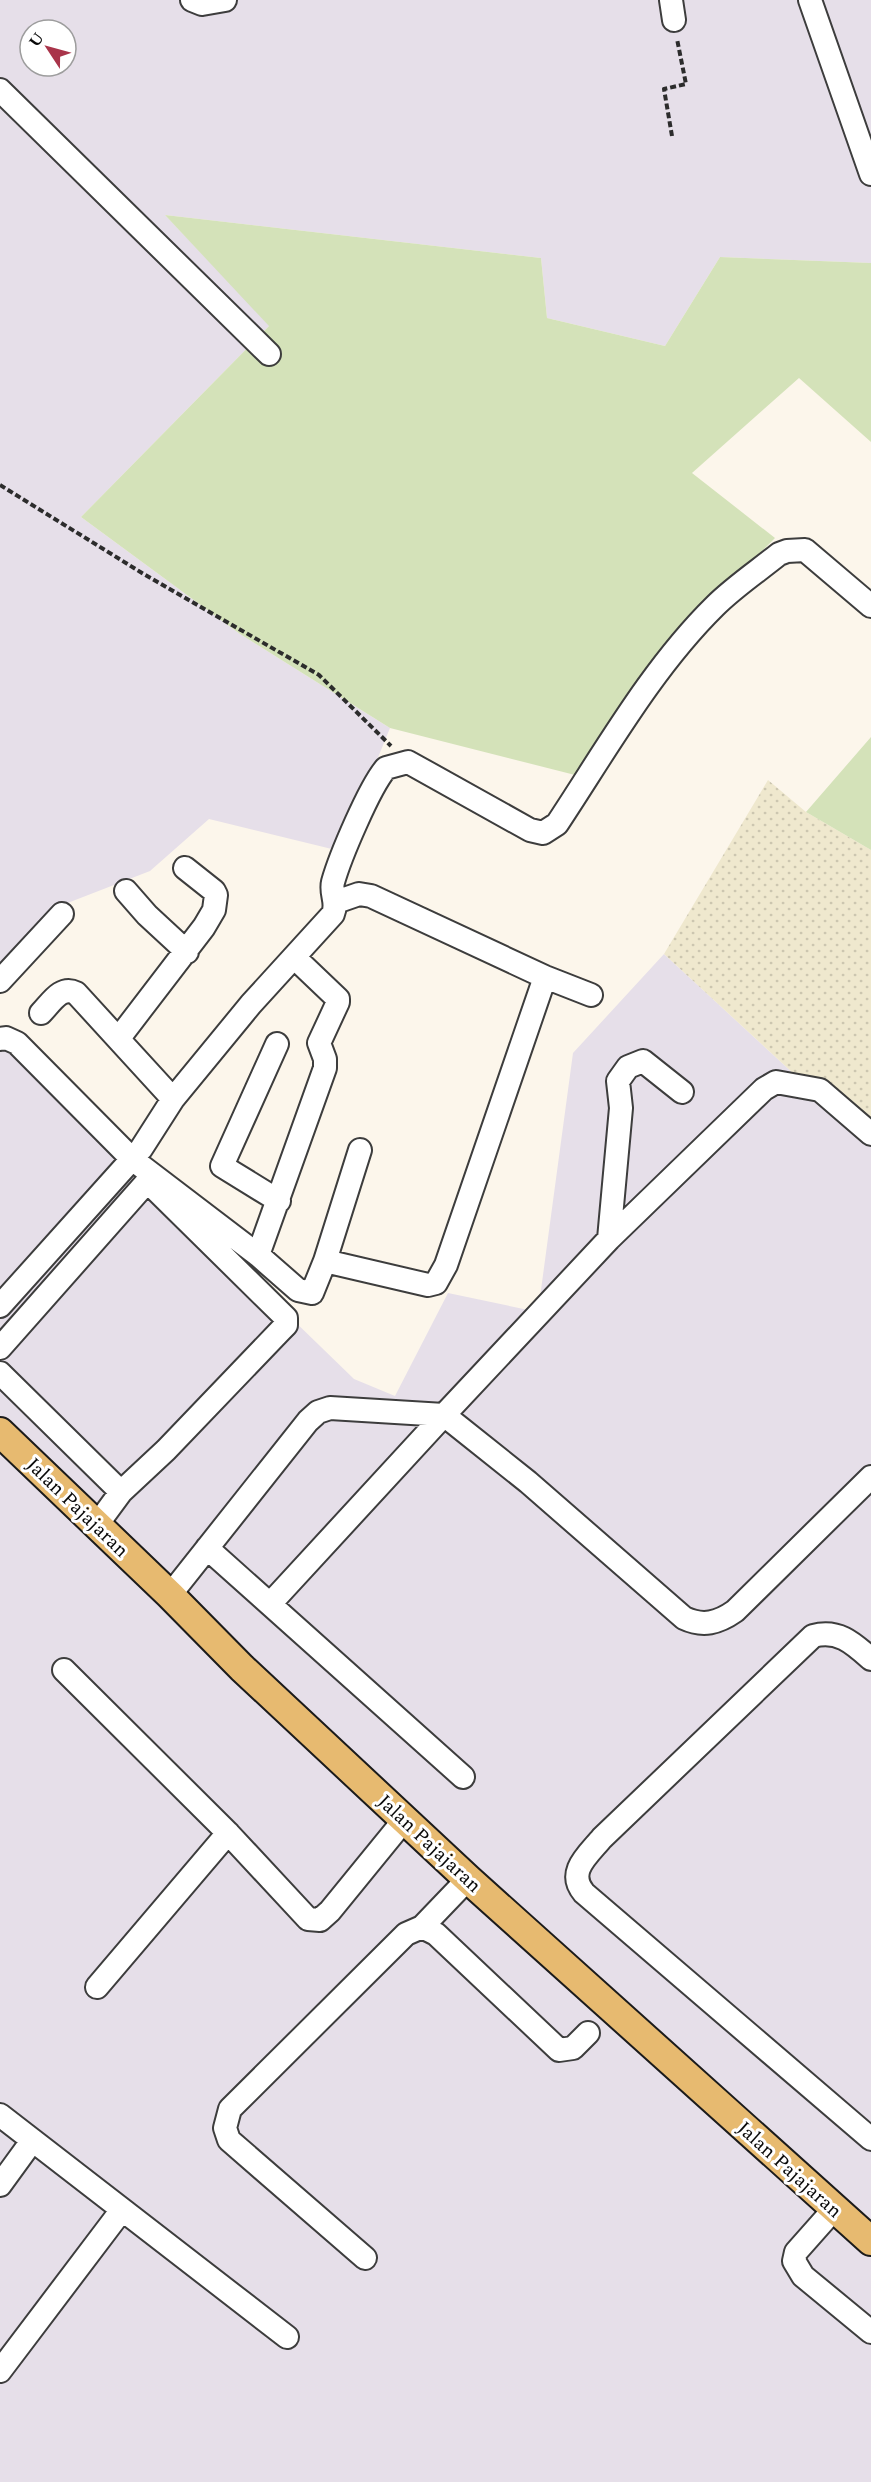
<svg xmlns="http://www.w3.org/2000/svg" width="871" height="2482" font-family="Spectral,serif">
	<style>
		.industrial { fill: #e6dfe9; fill-rule: evenodd }
		.farmland { fill: url(#farmland-dots) }
		.grass { fill: #d4e2b9 }
		.lines { fill: none; stroke-linecap: round; stroke-linejoin: round }
		.minor-casing { stroke: #3d3d3d; stroke-width: 26 }
		.major-casing { stroke: #1b1b1b; stroke-width: 32 }
		.path { stroke: #2c2c2c; stroke-width: 4; stroke-dasharray: 6 3; stroke-linecap: butt }
		.minor { stroke: #fff; stroke-width: 22 }
		.major { stroke: #e7ba70; stroke-width: 28 }
		.labels { text-anchor: middle; stroke-width: 6; stroke-linejoin: round; paint-order: stroke }
		.street-label { font-size: 20px; fill: #0a0a0a; stroke: #fff }
	</style>
	<defs>
		<pattern id="farmland-dots" width="8" height="8" patternUnits="userSpaceOnUse" patternTransform="scale(1.5)"><rect width="8" height="8" fill="#efe8ce"/><path d="M2 2h.1M6 6h.1" fill="none" stroke="#ccc6b0" stroke-width="1.8" stroke-linecap="round"/></pattern>
	</defs>
	<rect width="100%" height="100%" fill="#fcf6eb"/>
	<path class="industrial" d="M0,0H871V263L720,257L665,346L547,318L541,258L165,215L270,325L81,517L240,634L390,728L340,851L209,819L150,871L65,904L0,970ZM30,30H66V66H30Z
		M664,954L871,1145V2482H0V1036L354,1379L395,1396L448,1293L538,1312L573,1053Z"/>
	<path class="farmland" d="M768,780L806,812L871,850V1145L664,954Z"/>
	<path class="grass" d="M165,215L541,258L547,318L665,346L720,257L871,263V442L799,378L692,473L775,538L669,643L579,776L390,728L240,634L81,517L269,326Z
		M871,737V850L806,812Z"/>
	<g class="lines">
		<defs>
			<path id="minor" d="M192,0L202,4L225,0
				M671,0L674,20
				M810,0L871,174
				M0,90L269,354
				M126,891L147,915L187,952
				M336,902L359,894L371,896L545,977L591,995
				M0,981L62,914
				M41,1013C51,1003 61,985 76,993L173,1099
				M119,1038L204,927L214,910L216,895L214,891L185,868
				M0,1039L6,1038L17,1043L132,1159L258,1255L298,1290L312,1293L325,1261L428,1285L436,1283L446,1265L545,977
				M277,1044L222,1166L279,1201
				M609,1239L621,1108L618,1081L628,1067L643,1061L682,1092
				M258,1255L325,1068V1059L319,1043L338,1002V999L295,958
				M325,1261L360,1150
				M0,1306L141,1149L173,1099L251,1004L333,914C338,902 330,894 333,882C340,857 370,786 386,768L408,762L530,830L543,833L557,824C606,750 652,668 715,606C734,587 758,571 779,554L787,551L805,550L871,606
				M0,1348L145,1184L152,1186L286,1318V1325L281,1330L166,1450L121,1492L96,1526
				M0,1373L121,1492
				M207,1548L463,1777
				M170,1595L308,1421L318,1412L330,1408L444,1415L609,1239L764,1089L776,1082L820,1090L871,1134
				M270,1604L444,1415L528,1482L684,1618C703,1627 718,1623 735,1611L871,1477
				M871,1659C853,1643 838,1629 813,1636L602,1838C588,1855 566,1872 584,1893L871,2139
				M64,1670L228,1833L308,1919L320,1920L330,1911L405,1819
				M422,1927L468,1879
				M97,1987L228,1833
				M0,2115L287,2337
				M0,2185L32,2141
				M835,2208L796,2252L794,2261L803,2276L871,2332
				M365,2258L229,2140L225,2128L230,2109L406,1934L422,1927L436,1934L559,2050L573,2048L588,2033
				M0,2371L121,2211"/>
			<path id="major" d="M0,1432L170,1595L242,1668L468,1879L871,2241"/>
		</defs>
		<use href="#minor" class="minor-casing"/>
		<use href="#major" class="major-casing"/>
		<path class="path" d="M672,136L664,89L686,84L677,39
			M0,485L142,573L319,675L391,746"/>
		<use href="#minor" class="minor"/>
		<use href="#major" class="major"/>
	</g>
	<g class="labels">
		<g class="street-label">
			<text transform="translate(78 1507) rotate(44)" y="7">Jalan Pajajaran</text>
			<text transform="translate(430 1843) rotate(43)" y="7">Jalan Pajajaran</text>
			<text transform="translate(790 2169) rotate(42)" y="7">Jalan Pajajaran</text>
		</g>
	</g>
	<g transform="translate(48 48) rotate(306)"><circle r="28" fill="#ffffff" stroke="#9d9d9d" stroke-width="1.5"/>
	<path d="M0-4.5L10 22L0 15L-10 22Z" fill="#a9344a"/>
	<text y="-9" font-size="16" font-weight="bold" text-anchor="middle" fill="#0a0a0a">U</text>
	</g>
</svg>
